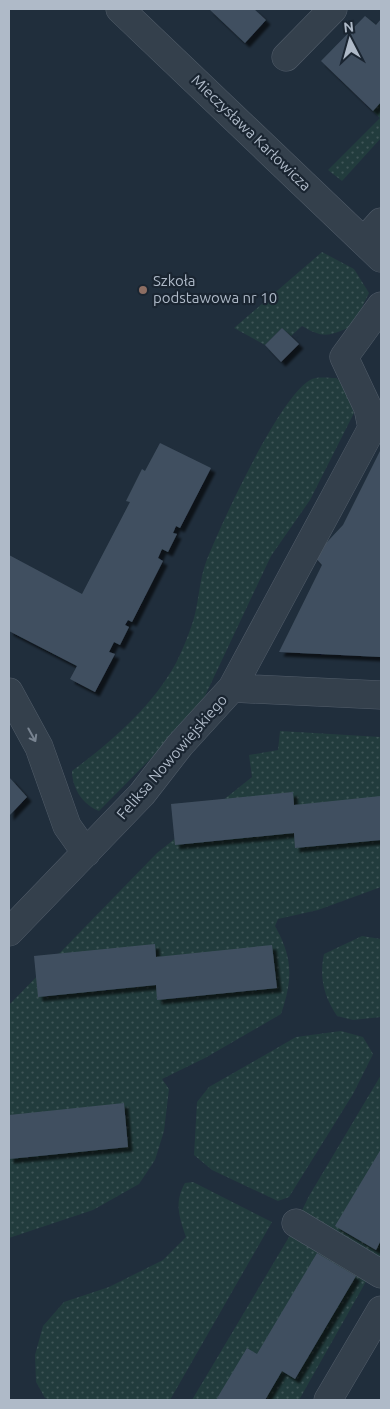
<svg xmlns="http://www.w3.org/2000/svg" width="390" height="1409" font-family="Ubuntu,sans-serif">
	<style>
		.grass { fill: url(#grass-dots) }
		.building { fill: #415060; filter: url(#shadow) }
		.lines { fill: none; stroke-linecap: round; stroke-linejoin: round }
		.minor-casing { stroke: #525d6a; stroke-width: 29 }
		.minor { stroke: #34404c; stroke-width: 28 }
		.oneway { stroke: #788390 }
		.education-dot { fill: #8d6e63; stroke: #1a2531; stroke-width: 2 }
		.labels { text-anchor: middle; stroke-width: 4.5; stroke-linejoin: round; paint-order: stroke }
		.street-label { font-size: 15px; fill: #afbac8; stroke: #1a2531 }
		.poi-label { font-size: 15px; fill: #afbac8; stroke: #1a2531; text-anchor: start }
	</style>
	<defs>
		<pattern id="grass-dots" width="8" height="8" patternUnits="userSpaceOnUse" patternTransform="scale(1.25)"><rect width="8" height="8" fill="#223c3d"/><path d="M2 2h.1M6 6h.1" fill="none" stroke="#405658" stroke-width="1.8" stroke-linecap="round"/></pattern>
		<filter id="shadow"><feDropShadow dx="4.5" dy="4.5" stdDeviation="1" flood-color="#0009"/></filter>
	</defs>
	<rect width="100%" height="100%" fill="#202e3c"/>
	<path class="grass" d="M381,102V138L342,181L328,170L380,118L373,111Z
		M322,252L354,269L369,293L353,326C329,336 324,339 302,326L291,336L282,328L265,345L234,328Z
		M336,378L343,383L354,413L310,500L271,556L205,696L176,733L99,811C83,805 72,788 72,771C111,742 152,707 176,663C183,649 191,630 195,614C199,597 200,578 206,562C221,524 278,399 310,380C317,376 328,378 336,378Z
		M280,731L381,737V887L318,910L278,919L275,926C293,958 293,979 281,1014L205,1058L162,1079L169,1089L164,1131L155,1160L139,1184L93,1210L9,1238V1005L157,853L252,777L249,755L278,750Z
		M362,936L381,939V1017L353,1020L337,1016C324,996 319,978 324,954Z
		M341,1031L363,1037L373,1054L353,1094L289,1197L278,1201L212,1170L194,1155L197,1102L209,1087L296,1037Z
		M381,1075V1255L299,1400H192L289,1237L309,1196Z
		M193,1182L272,1222L170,1400H51L45,1398L36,1382L35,1355L43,1326L64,1302L109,1287L163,1260L186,1237C179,1216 174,1203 185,1183Z"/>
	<path class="building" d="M209,9H254L266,20L245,43Z
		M365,16L376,25L381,19V102L373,111L321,61Z
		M282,328L299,344L281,362L265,345Z
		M160,443L211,468L180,528L176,526L173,533L177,534L168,552L162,549L158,558L163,561L132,622L128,620L125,625L129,627L120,645L114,642L109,652L115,654L95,692L70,679L77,666L9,631V555L82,594L130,502L126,501L142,469L145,471Z
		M381,449V657L279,652L322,565L314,556L343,525Z
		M9,777L27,797L9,816Z
		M293,792L294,805L381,796V840L295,848L294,833L175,845L171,804Z
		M155,944L156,957L272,945L277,988L157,1000L156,985L38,997L34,956Z
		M124,1103L128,1147L9,1159V1115Z
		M381,1149V1240L376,1250L335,1226Z
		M317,1253L356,1276L295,1379L282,1371L265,1400H216L247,1348L257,1354Z"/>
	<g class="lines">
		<defs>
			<path id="minor" d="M120,9L381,258
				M286,57L333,9
				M364,241L381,222
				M232,688L372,428L368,408L344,357L381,306
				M9,692L39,747L67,826L86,853
				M9,932L142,794L180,745L232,688L381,695
				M296,1223L381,1274
				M328,1400L381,1310"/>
		</defs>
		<use href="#minor" class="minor-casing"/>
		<use href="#minor" class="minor"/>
	</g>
	<defs><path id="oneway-shaft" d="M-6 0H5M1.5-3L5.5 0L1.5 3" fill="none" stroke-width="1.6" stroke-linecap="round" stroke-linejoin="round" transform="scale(1.25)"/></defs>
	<use class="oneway" href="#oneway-shaft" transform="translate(32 735) rotate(61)"/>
	<circle class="education-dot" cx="143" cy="290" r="5"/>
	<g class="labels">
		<g class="street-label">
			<text transform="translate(251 133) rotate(44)" y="5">Mieczysława Karłowicza</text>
			<text transform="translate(172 757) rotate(-49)" y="5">Feliksa Nowowiejskiego</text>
		</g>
		<g class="poi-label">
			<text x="153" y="286">Szkoła<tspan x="153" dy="17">podstawowa nr 10</tspan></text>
		</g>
	</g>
	<rect width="390" height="1409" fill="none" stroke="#afbac8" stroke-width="20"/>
	<g transform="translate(350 40) rotate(354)" stroke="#1a2531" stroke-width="4" paint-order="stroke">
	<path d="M0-4L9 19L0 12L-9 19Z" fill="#afbac8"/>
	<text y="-8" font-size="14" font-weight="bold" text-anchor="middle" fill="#afbac8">N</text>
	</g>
</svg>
